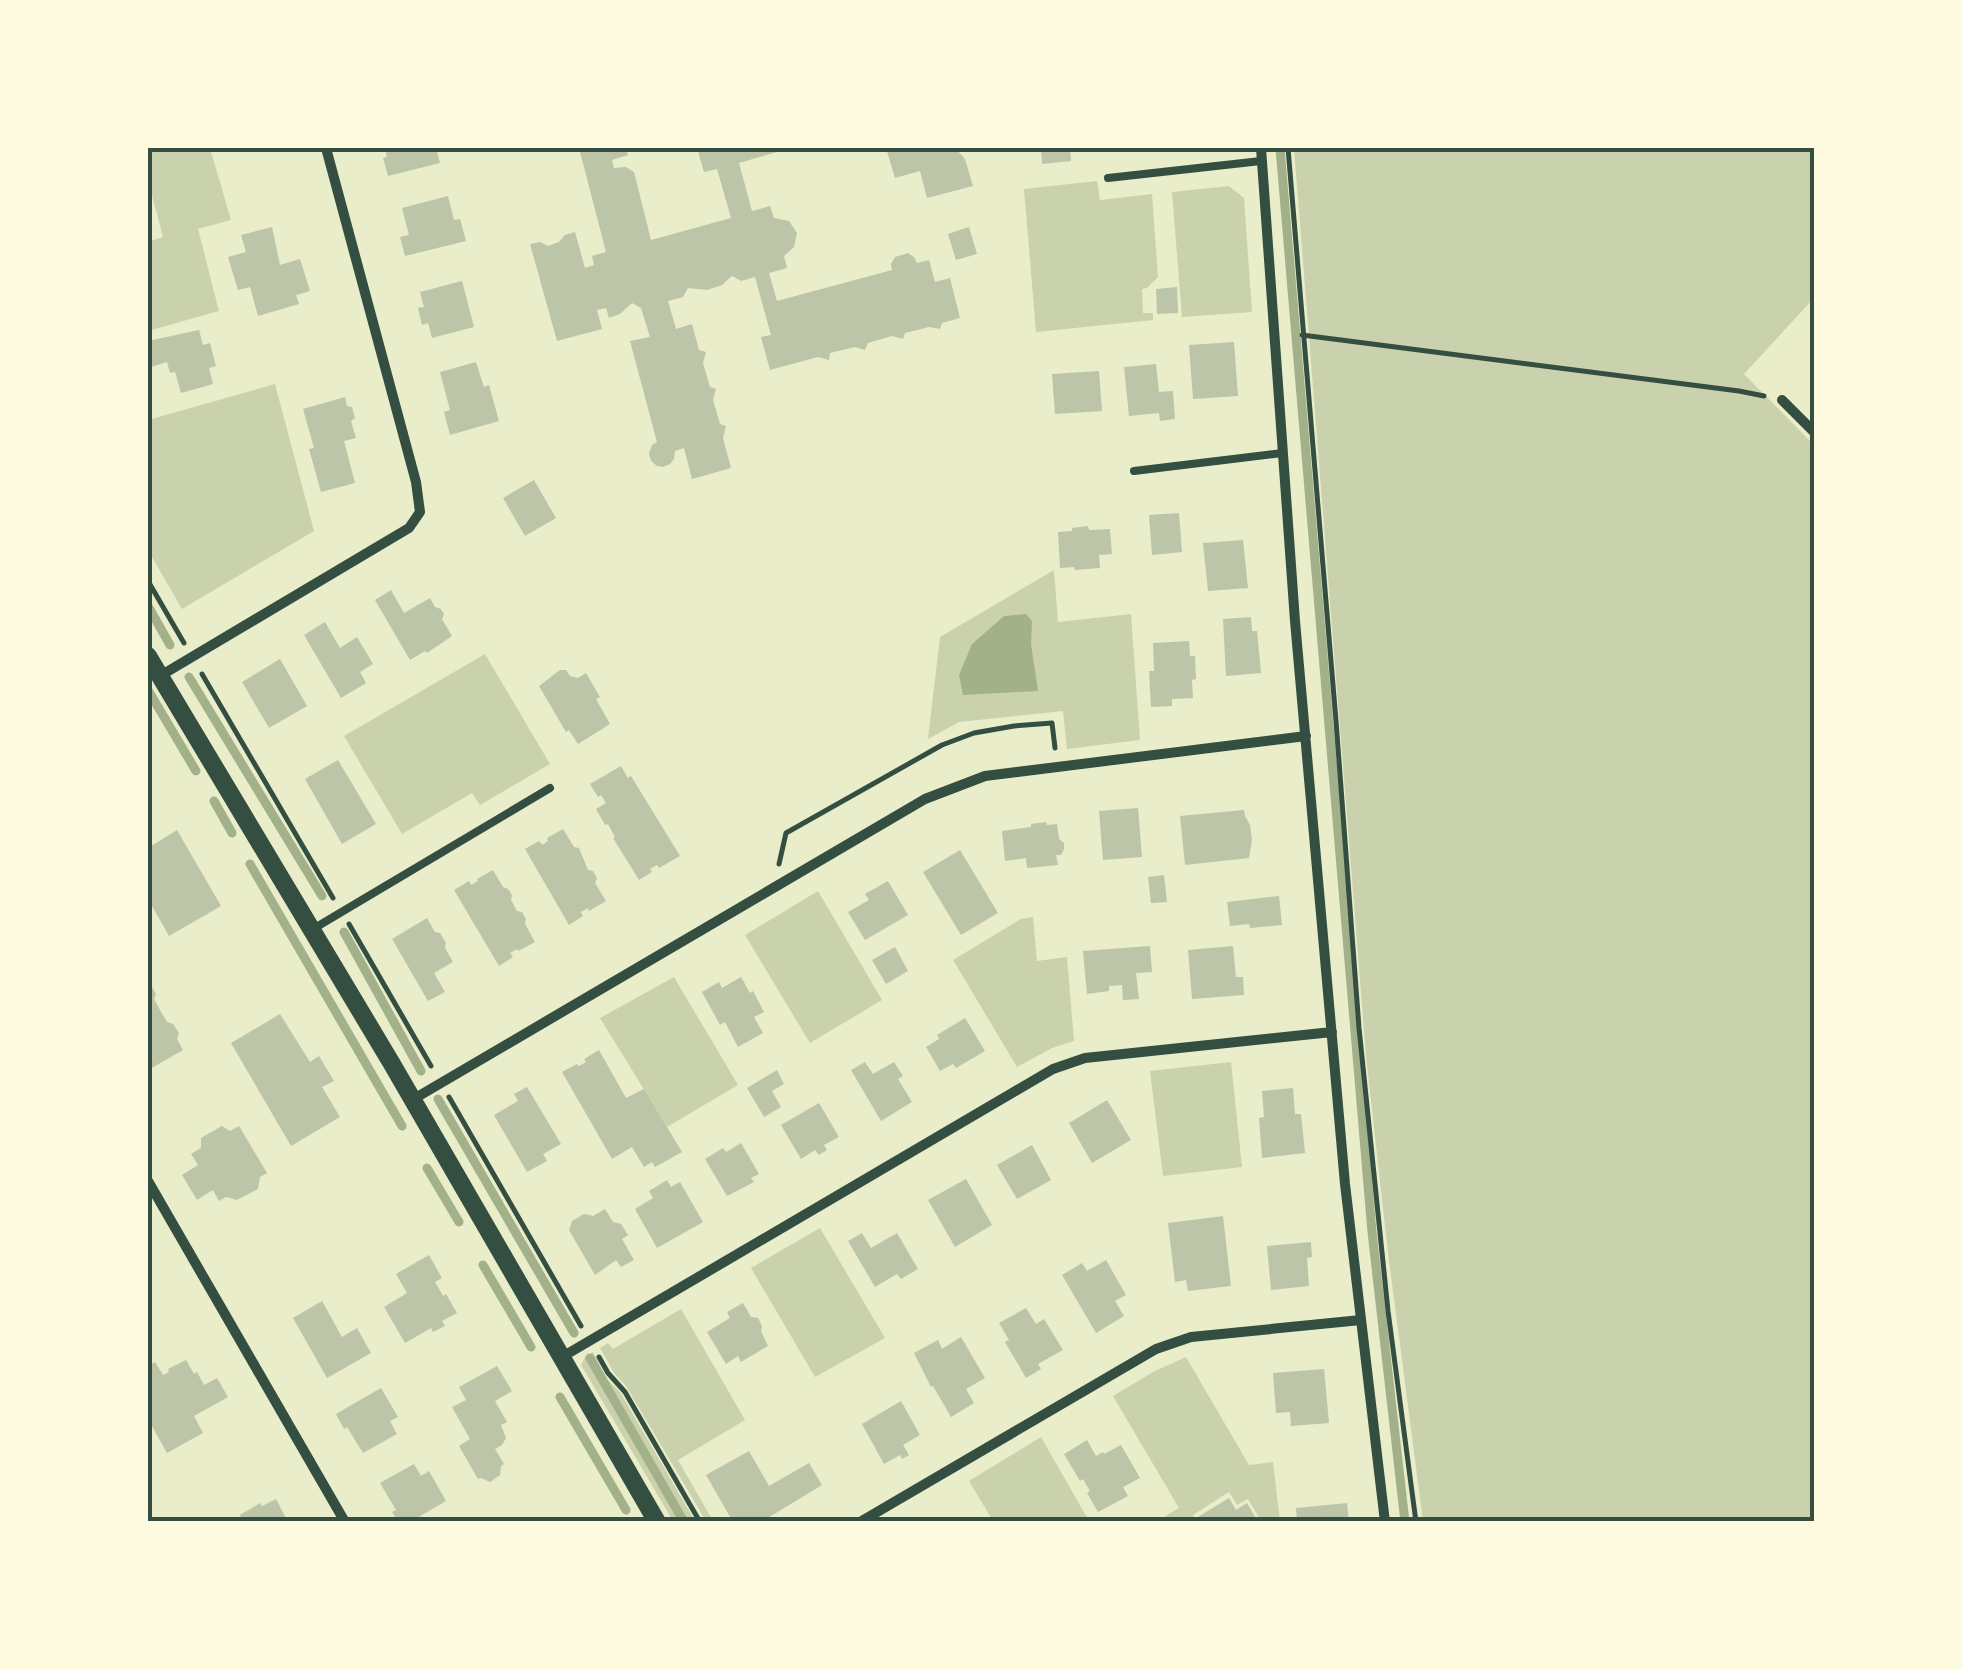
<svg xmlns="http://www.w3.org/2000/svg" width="1962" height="1669" font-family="Poppins,sans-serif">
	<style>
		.green { fill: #cad2ad }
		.water { fill: #a3b18a }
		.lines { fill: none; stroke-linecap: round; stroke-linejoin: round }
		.stream { stroke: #a3b18a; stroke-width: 9 }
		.building { fill: #bcc5a7 }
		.path { stroke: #344e41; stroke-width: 5 }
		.service { stroke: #344e41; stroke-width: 8 }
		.minor { stroke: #344e41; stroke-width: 10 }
		.tertiary { stroke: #344e41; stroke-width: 18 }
		.neatline { fill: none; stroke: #344e41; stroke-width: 4 }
	</style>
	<rect width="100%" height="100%" fill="#e9edc9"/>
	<path class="green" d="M148,148H210L231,220L198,229L219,311L148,331V242L163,237L148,180Z
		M1294,148H1814V298L1744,374L1814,445V1521H1423L1388,1253L1366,1056Z
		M1097,181L1100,200L1152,194L1158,277L1147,288L1142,289L1143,313H1153V320L1036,332L1024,189Z
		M1229,186L1244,198L1252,312L1182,317L1172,192Z
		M275,384L314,531L182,609L148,550V420Z
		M1054,570L1058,622L1131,614L1140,740L1067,749L1063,711L959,722L928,739L940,637Z
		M485,654L550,764L480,805L472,793L402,834L344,736Z
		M818,891L882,1000L810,1043L745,935Z
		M1033,917L1037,961L1067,957L1074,1041L1052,1048L1017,1067L953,960L1021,919Z
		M674,977L738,1085L667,1127L600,1018Z
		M1231,1062L1242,1167L1163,1176L1150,1071Z
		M820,1228L885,1338L815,1377L751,1268Z
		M681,1309L745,1420L678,1460L713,1521H706L626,1386L614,1373L600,1348L608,1343L613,1349Z
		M593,1352L607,1379L620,1392L695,1521H673L581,1365L585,1357Z
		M1186,1357L1249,1465L1273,1462L1280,1521H1261L1248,1499L1237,1505L1229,1492L1193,1515L1196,1521H1157L1179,1508L1113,1396L1153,1372Z
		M1041,1437L1089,1521H993L969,1481Z"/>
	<path class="water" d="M1026,614L1032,621L1031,644L1038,691L963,695L959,675L972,644L1004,616Z"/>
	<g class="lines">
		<path class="stream" d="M1280,148L1372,1232L1405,1522
			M148,606L170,645
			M189,677L322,896
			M148,690L196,771
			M214,801L232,833
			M250,864L402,1126
			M344,932L421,1071
			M438,1099L574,1333
			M427,1168L459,1222
			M483,1265L531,1347
			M590,1358L684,1522
			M560,1397L626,1510"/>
	</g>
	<path class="building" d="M385,148H436L440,163L388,176L383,158L387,157Z
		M579,148H626L628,155L612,160L614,168L626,167L634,172L651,240L731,218L717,169L704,172L697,148H791L739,163L752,211L770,206L774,218L789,221L797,233L794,247L784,256L787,268L769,273L777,301L892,270L891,264L895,257L908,253L914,257L917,263L929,260L935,282L950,278L960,318L942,323L940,329L929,327L905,333L903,339L892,336L868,343L865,350L855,347L830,353L829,360L818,357L770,370L761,337L771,335L755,277L741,281L732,276L722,285L707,290L688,288L683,297L668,301L676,329L692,324L699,350L706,352L703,363L710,387L716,389L713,400L720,424L726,426L723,438L731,468L692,479L684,448L675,451L674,459L670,464L663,467L657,466L651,461L649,453L652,445L657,442L630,341L650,337L641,308L632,303L620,314L609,318L606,308L597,310L602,329L557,341L530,244L540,242L548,246L559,242L565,235L575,232L585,268L594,265L592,256L606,252Z
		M886,148H955L965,159L973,186L927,198L920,171L895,178Z
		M1041,148H1070L1071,161L1042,164Z
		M448,196L454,220L460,219L466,241L405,256L400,237L409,235L402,208Z
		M272,227L280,265L300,259L310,291L296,295L299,304L258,316L250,287L238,290L228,257L246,252L241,235Z
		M969,227L977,254L956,260L948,234Z
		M462,281L474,327L432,338L428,323L422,325L418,308L424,307L420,292Z
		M1177,287L1178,313L1157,314L1156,289Z
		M199,330L203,345L210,343L216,366L209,368L213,384L181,393L175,372L170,373L167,362L148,368V341Z
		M1234,342L1238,396L1193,399L1189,345Z
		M476,362L484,387L489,385L499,421L450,435L444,412L450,410L440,372Z
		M1156,364L1159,392L1173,391L1175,419L1160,421L1159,413L1129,416L1124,367Z
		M1099,371L1102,411L1055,414L1052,374Z
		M345,397L347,406L352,407L355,418L351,421L356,438L344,441L355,483L321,492L309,449L314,448L303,409Z
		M534,480L556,518L525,536L503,498Z
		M1179,513L1182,552L1152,555L1149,515Z
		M1088,526L1089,530L1110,529L1112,554L1099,555L1100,568L1075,570L1074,567L1060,568L1058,532L1072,531V528Z
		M1243,540L1248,588L1208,591L1203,543Z
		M391,590L404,613L430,598L435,607L441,609L444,614L442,619L452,636L427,653L425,651L410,660L375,600Z
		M1251,617L1252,631H1257L1261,673L1226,676L1223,619Z
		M325,622L340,648L357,637L373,664L360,672L366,683L341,698L304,635Z
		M1189,641L1190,656H1195L1196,679L1192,680L1193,698L1172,699V706L1151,707L1149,671H1154L1153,643Z
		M280,659L307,706L269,728L242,682Z
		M560,670H566L570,676L578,678L586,673L600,697L596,699L610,724L578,744L569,730L566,732L539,686Z
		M338,760L376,824L342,844L305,779Z
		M621,766L628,778L631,776L680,856L659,868L657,865L650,869L652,872L639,880L613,838L615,837L608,824L605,825L596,809L606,803L601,795L598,797L590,784Z
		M1138,808L1142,857L1103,860L1099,811Z
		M1244,810L1245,816L1250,825L1252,840L1249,858L1185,865L1180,816Z
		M1046,822L1047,825L1057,824L1059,839L1064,843V849L1061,855H1056L1058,865L1027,868L1026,858L1005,861L1002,831L1031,827V824Z
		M563,829L574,847L579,848L588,870L593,871L597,878L595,883L606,901L589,911L588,908L581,912L583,916L569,925L525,849L539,841L542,845L548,841L547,838Z
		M177,830L221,906L169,936L148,899V848Z
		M960,850L998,913L961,935L923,872Z
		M493,870L503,887L508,889L512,895L511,900L517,911L522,912L526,919L525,924L535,942L518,951L517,949L510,953L513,957L499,966L454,890L469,881L471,885L478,881L477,879Z
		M1164,875L1167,902L1151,903L1148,877Z
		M888,881L908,915L865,940L848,912L869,900L865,894Z
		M1279,896L1282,925L1250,928L1249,924L1230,926L1227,902Z
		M427,918L435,932L440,933L446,943L445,948L453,962L434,973L445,992L428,1001L392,939Z
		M1150,946L1152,972L1136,973L1139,999L1123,1000L1122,985L1109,986V991L1087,994L1083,951Z
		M1233,946L1236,977H1243L1244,995L1192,999L1188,950Z
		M895,947L908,971L886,984L872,960Z
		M741,977L750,993L753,991L764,1012L754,1017L763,1033L738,1047L725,1022L720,1025L702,992L719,982L722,988Z
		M148,980L156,994L154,999L160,1010L167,1022L173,1024L179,1033L177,1039L183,1050L148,1070Z
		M280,1014L310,1062L319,1056L334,1081L322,1087L340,1117L291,1146L231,1043Z
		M965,1018L985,1051L956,1068L953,1064L940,1071L926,1047L939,1039L937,1035Z
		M599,1050L626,1098L644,1089L682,1152L655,1167L652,1162L644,1167L632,1147L612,1159L562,1072L577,1064L579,1066L586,1062L584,1059Z
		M865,1062L873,1074L894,1062L903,1076L898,1079L912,1102L881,1121L851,1070Z
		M777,1070L784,1084L772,1091L781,1107L764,1117L747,1088Z
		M527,1087L561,1144L543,1154L547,1161L527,1172L494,1115L518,1101L514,1094Z
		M1293,1088L1295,1114H1301L1305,1153L1262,1158L1259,1118L1264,1117L1262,1091Z
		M1107,1100L1131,1140L1092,1163L1069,1123Z
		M819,1103L839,1137L824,1145L827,1150L819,1155L815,1150L801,1159L781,1125Z
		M222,1126L230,1131L239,1126L267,1173L260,1177L258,1189L237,1200L226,1197L219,1201L213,1190L197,1200L182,1175L198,1165L191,1154L201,1148V1138Z
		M741,1143L759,1174L751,1178L754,1182L727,1196L705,1159L723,1148L726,1152Z
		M1032,1145L1051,1180L1017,1199L997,1165Z
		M966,1179L992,1225L955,1247L928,1200Z
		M667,1180L671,1187L680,1182L703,1222L657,1248L635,1209L653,1198L649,1191Z
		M605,1209L613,1222L621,1224L628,1235L622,1239L634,1260L621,1267L616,1260L595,1275L569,1230L572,1221L584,1214L593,1216Z
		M1223,1216L1231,1286L1188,1291L1186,1280L1175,1282L1168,1223Z
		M862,1233L871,1248L897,1233L918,1269L901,1279L897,1274L875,1287L848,1241Z
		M1311,1242L1312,1257L1307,1258L1309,1286L1271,1290L1267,1246Z
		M429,1255L442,1278L435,1282L443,1296L446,1294L457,1313L442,1321L445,1326L433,1332L431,1328L405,1343L384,1307L407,1293L396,1274Z
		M1106,1260L1126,1295L1115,1301L1124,1316L1096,1333L1062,1275L1082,1263L1087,1271Z
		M322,1301L342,1337L357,1328L371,1353L327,1378L293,1318Z
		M743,1303L751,1317L758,1318L762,1326L761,1331L768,1346L741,1362L738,1356L726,1364L707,1332L730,1318L727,1312Z
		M1026,1308L1036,1324L1044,1319L1063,1350L1038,1364L1041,1369L1026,1378L1005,1342L1009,1340L999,1323Z
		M961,1337L985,1378L966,1389L974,1403L951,1417L933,1386L931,1387L914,1353L938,1340L942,1349Z
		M186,1360L194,1374L197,1372L204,1385L217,1378L228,1397L194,1416L203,1433L167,1453L148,1419V1366L155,1362L163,1375L169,1372L168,1369Z
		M497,1366L512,1391L495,1401L507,1422L501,1425L506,1438L502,1445L495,1449L504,1464L501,1466L500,1475L490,1482L481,1478L478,1479L459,1446L470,1439L452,1407L466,1400L459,1387Z
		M1324,1369L1329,1423L1291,1426L1290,1412L1276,1413L1273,1373Z
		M381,1388L398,1417L390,1421L397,1434L363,1453L347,1427L344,1429L336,1414Z
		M901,1401L920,1435L903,1445L909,1455L902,1459L900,1455L884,1464L862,1424Z
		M1087,1440L1096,1456L1103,1452L1104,1454L1121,1445L1140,1478L1123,1487L1128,1496L1098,1512L1087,1493L1090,1491L1083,1479L1080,1481L1064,1454Z
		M749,1451L769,1486L809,1463L822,1485L761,1522H733L706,1475Z
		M414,1464L421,1476L429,1471L446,1501L410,1522H398L392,1512L396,1510L380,1483Z
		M1229,1498L1236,1510L1247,1503L1258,1522H1200L1198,1517Z
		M276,1499L288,1522H236L241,1518L240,1515L260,1503L262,1506Z
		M1347,1503L1349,1522H1297L1296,1508Z"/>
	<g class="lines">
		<path class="path" d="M1288,148L1336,721L1359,1028L1388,1311L1416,1522
			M1302,335L1739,391L1764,396
			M148,581L184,643
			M202,674L333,898
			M779,864L786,833L942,745L974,733L1014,726L1052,723L1055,748
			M349,924L431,1066
			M449,1097L581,1326
			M599,1357L608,1373L625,1392L700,1522"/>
		<path class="service" d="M1108,178L1261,161
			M1134,471L1283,453
			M313,929L550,788"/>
		<path class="minor" d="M1261,148L1295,621L1345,1184L1385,1522
			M1782,400L1814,432
			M160,676L409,528L420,512L416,482L326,148
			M412,1100L925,799L985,776L1306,736
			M148,1181L345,1522
			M562,1357L1053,1069L1085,1058L1332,1032
			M860,1522L1156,1349L1191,1337L1361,1320"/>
		<path class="tertiary" d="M148,656L392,1064L657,1522"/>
	</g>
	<rect width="1962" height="1669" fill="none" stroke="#fefae0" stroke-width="300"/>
	<rect x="150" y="150" width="1662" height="1369" class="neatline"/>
</svg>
